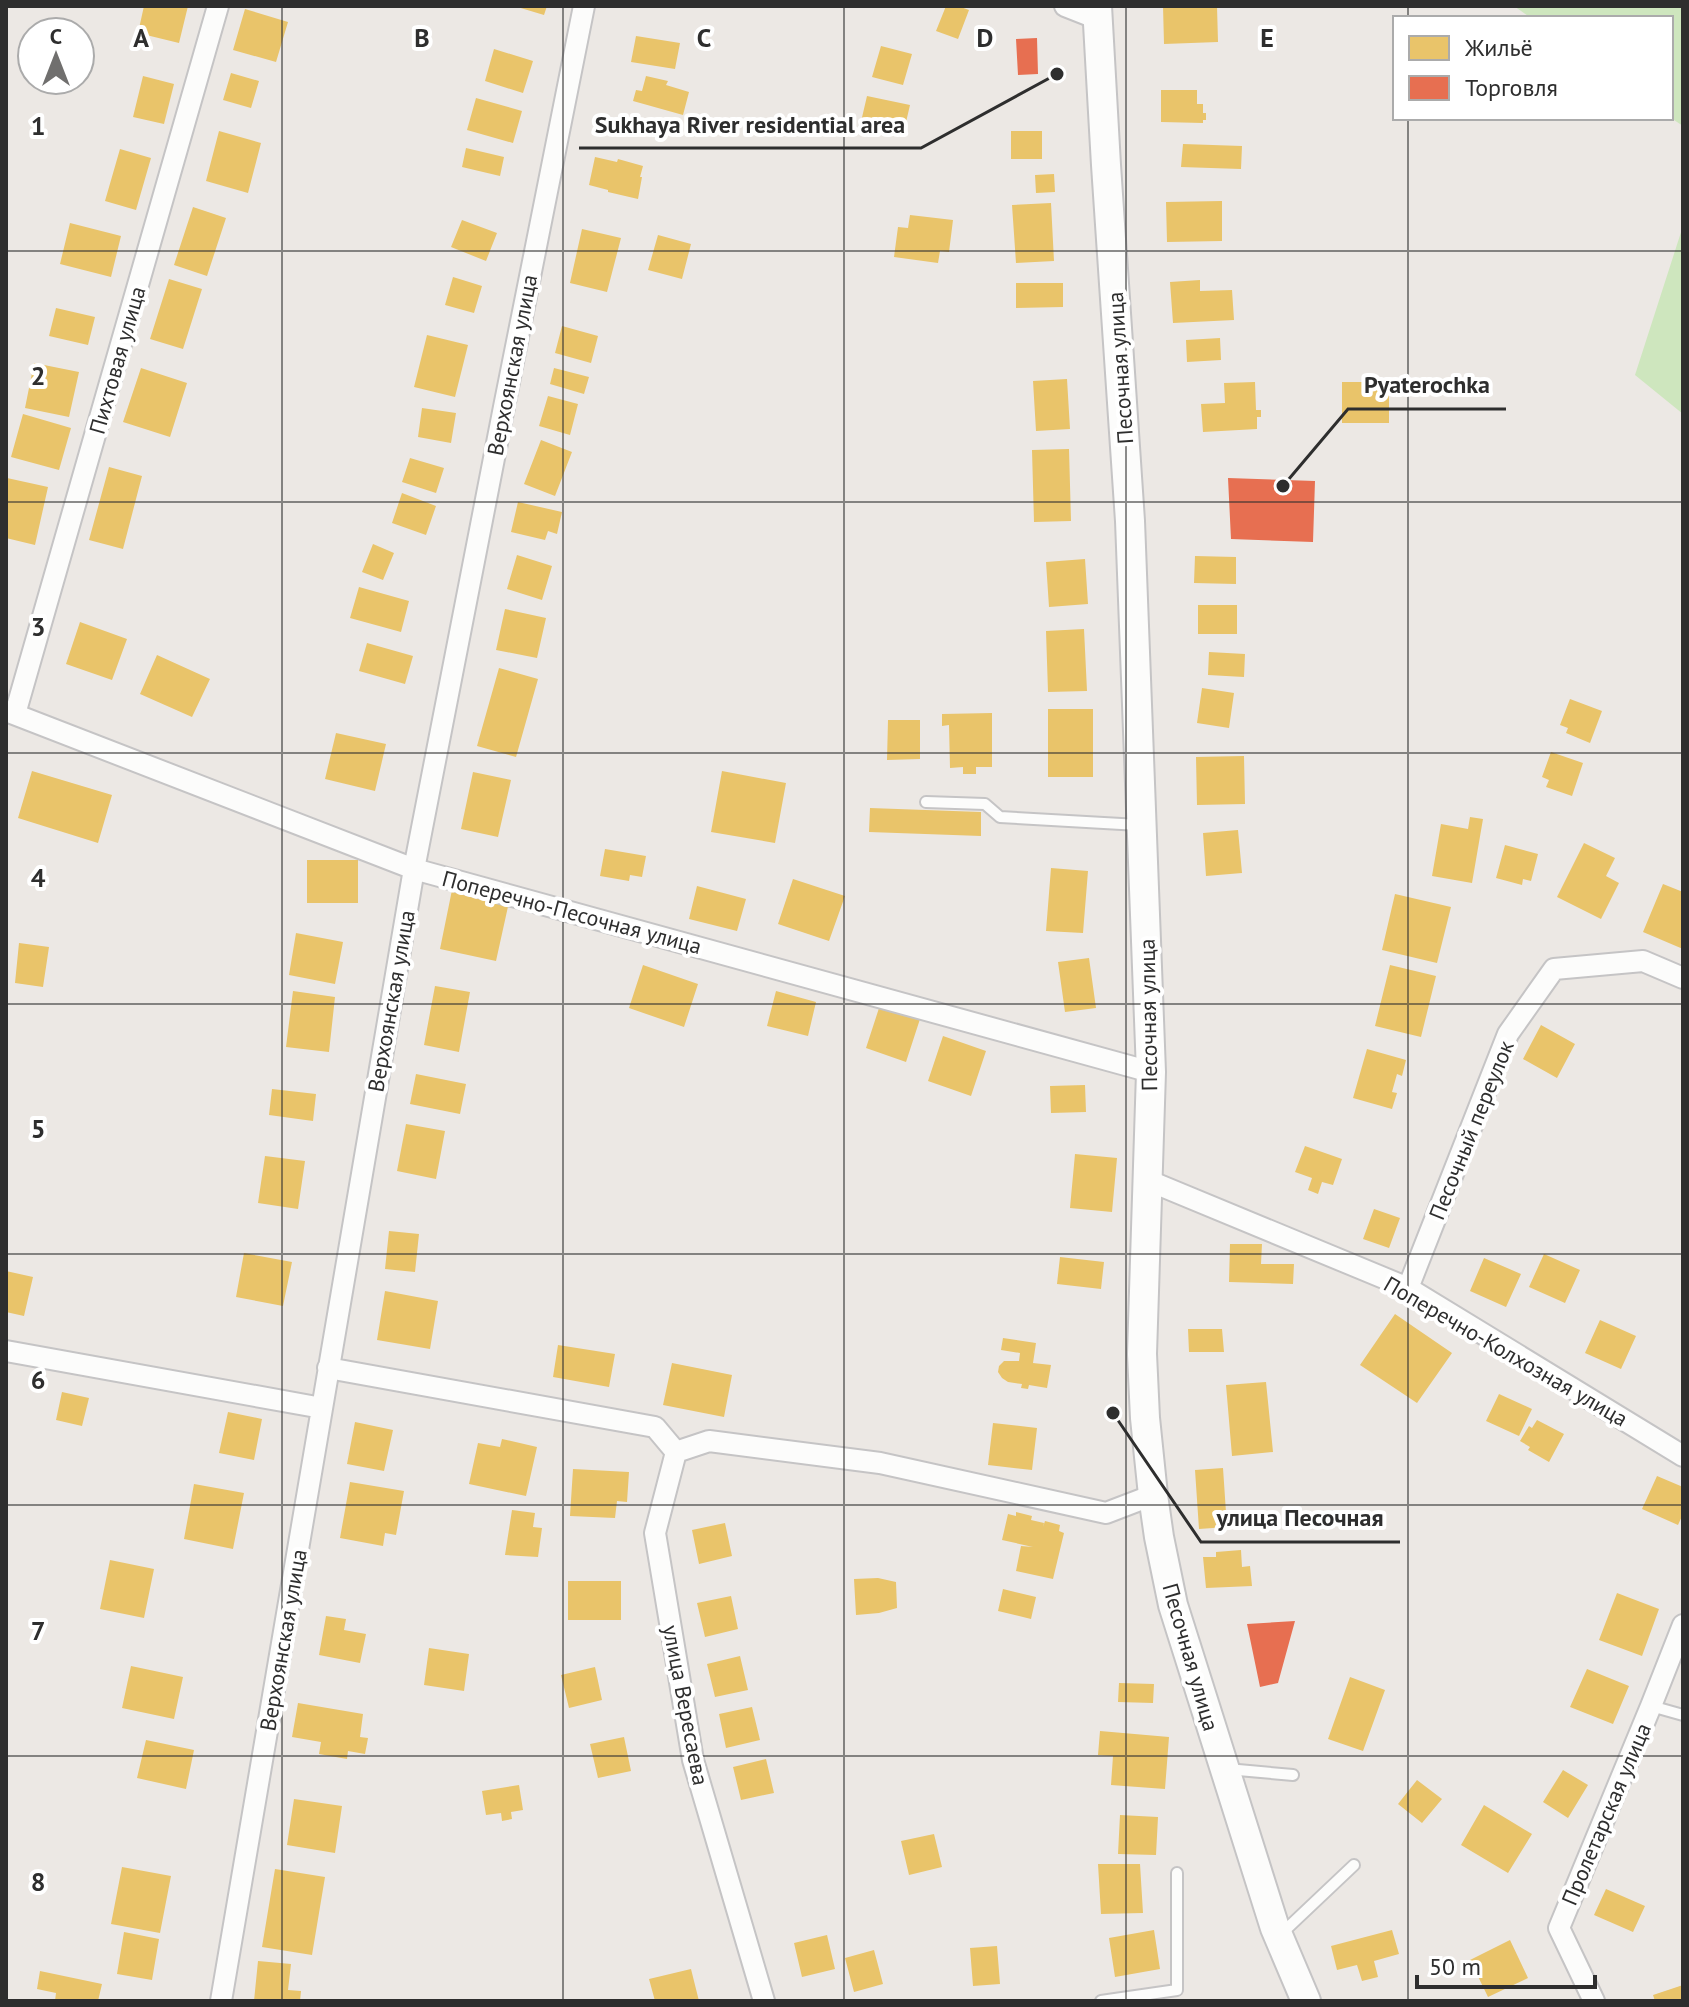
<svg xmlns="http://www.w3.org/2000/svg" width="1689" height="2007" font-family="'PT Sans',sans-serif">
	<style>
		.green { fill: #cee6be }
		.homes { fill: #e9c46a }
		.shops { fill: #e76f51 }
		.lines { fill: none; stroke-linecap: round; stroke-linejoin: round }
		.service-casing { stroke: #c5c4c5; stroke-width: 14 }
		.minor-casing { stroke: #c5c4c5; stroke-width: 24 }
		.secondary-casing { stroke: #c5c4c5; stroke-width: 32 }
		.service { stroke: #fcfcfb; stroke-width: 10 }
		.minor { stroke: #fcfcfb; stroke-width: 20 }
		.secondary { stroke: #fcfcfb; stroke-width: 28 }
		.grid { fill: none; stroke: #2e2e2e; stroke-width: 2; stroke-opacity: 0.55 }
		.labels { text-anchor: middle; stroke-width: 8; stroke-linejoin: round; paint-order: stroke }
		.street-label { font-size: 22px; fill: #2e2e2e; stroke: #fff }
		.grid-label { font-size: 26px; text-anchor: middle; font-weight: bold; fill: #2e2e2e; stroke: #fff; stroke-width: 8; stroke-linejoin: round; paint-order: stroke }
		.leader { fill: none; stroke: #2e2e2e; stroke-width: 3 }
		.callout-dot { fill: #2e2e2e; stroke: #fff; stroke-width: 3 }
		.callout-label { font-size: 24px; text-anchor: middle; font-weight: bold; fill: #2e2e2e; stroke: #fff; stroke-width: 8; stroke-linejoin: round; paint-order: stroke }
	</style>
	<rect width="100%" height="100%" fill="#ece8e4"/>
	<path class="green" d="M1514,6H1683V126L1671,118V18H1531Z
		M1683,226V414L1635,375Z"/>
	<path class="homes" d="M144,6H188L179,43L138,33Z
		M514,6H547L544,15Z
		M946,6H958L969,10L958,39L936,31Z
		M1163,6H1217L1218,42L1164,44Z
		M245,9L288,22L276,62L233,50Z
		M636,36L680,43L675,69L631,62Z
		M881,46L912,54L903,85L872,77Z
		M494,49L533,61L523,93L485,81Z
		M231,73L259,81L251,108L223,100Z
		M143,76L174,84L164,124L133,117Z
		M646,76L668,81L666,85L689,92L683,115L633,101L636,90L642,91Z
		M1161,90H1197V104H1203V113H1206V120H1203V123L1161,122Z
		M867,96L910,105L903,135L860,126Z
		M476,98L522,111L513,143L467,130Z
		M219,131L261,143L248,193L206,181Z
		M1011,131H1042V159H1011Z
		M1183,144L1242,146L1241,169L1181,167Z
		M466,148L504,157L500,176L462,167Z
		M120,149L151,158L136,210L105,201Z
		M595,157L617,162L618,159L643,166L640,177H642L638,199L608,192V190L589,185Z
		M1054,174L1055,192L1036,193L1035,175Z
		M1222,201V241L1167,242L1166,202Z
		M1051,203L1054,261L1016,263L1012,205Z
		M193,207L226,218L207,276L174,265Z
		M910,215L953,220L949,252L940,251L938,263L894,257L898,227L908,228Z
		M462,220L497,233L486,261L451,247Z
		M70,223L121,236L111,277L60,264Z
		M582,229L621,238L607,292L570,283Z
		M658,235L691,244L682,279L648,270Z
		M453,277L482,286L474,313L445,305Z
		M169,279L202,289L183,349L150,339Z
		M1200,280V291L1232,290L1234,320L1173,323L1170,282Z
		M1016,283H1063V307L1016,308Z
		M56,308L95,317L88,345L49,336Z
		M562,326L598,336L591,363L555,353Z
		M427,335L468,345L455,397L414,387Z
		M1220,338L1221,360L1187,362L1186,340Z
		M34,363L79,372L69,417L25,408Z
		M141,368L187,383L170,437L123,422Z
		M554,368L589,377L584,394L550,384Z
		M1067,379L1070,429L1036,431L1033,381Z
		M1255,382L1256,410H1261V417H1257V429L1203,432L1201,404L1225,403L1224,383Z
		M1342,382H1389V423H1342Z
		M548,396L578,404L570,435L539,426Z
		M422,408L456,413L451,443L418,437Z
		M23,414L71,428L59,470L11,457Z
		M541,440L572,452L555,496L524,484Z
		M1069,449L1071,521L1034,522L1032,450Z
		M410,458L444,468L436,493L402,482Z
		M109,467L142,476L123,549L89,540Z
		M7,478L48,487L35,545L6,538Z
		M402,493L436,506L426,535L392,523Z
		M518,502L562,512L557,534L548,531L545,540L511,532Z
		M373,544L394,553L383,580L362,572Z
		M517,555L552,566L542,600L507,589Z
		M1195,556L1236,557V584L1194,583Z
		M1085,559L1088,604L1049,607L1046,562Z
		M359,587L409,601L401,632L350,618Z
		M1198,605H1237V634H1198Z
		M505,609L546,618L537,658L496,650Z
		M80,622L127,639L112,680L66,664Z
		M1084,629L1087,691L1048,692L1046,631Z
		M367,643L413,656L405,684L359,671Z
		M1209,652L1245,654L1244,677L1208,675Z
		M157,655L210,679L192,717L140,694Z
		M499,668L538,679L516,757L477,746Z
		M1202,688L1234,693L1229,728L1197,723Z
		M1570,699L1602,711L1590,743L1566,733L1568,728L1560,725Z
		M1048,709H1093V777H1048Z
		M992,713V767H976V774H963V767L950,768L949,725L942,726V714Z
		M888,720H920V759L887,760Z
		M336,733L386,744L375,791L325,779Z
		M1551,752L1583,763L1572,796L1546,787L1549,780L1542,777Z
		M1244,756L1245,804L1197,805L1196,757Z
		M32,771L112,795L98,843L18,818Z
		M722,771L786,783L775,843L711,832Z
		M473,772L511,780L498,837L461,829Z
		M870,808L981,812V836L869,832Z
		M1470,817L1483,819L1472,883L1432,876L1441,824L1468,829Z
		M1238,830L1242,873L1206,876L1203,833Z
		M1584,843L1615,858L1606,876L1619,883L1601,919L1557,897Z
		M1505,845L1538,854L1531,881L1523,879L1522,885L1496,878Z
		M605,849L646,856L642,877L630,875L629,881L600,876Z
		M307,860H358V903H307Z
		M1051,868L1088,871L1083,933L1046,931Z
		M793,879L845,896L829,941L778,924Z
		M1663,884L1683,892V949L1643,932Z
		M697,886L746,899L737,931L689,919Z
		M452,890L509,902L496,961L440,949Z
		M1395,894L1451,907L1437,963L1382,950Z
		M296,933L343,942L335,984L289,975Z
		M19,943L49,947L43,987L15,983Z
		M1089,958L1096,1008L1065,1012L1058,962Z
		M643,965L698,984L684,1027L629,1008Z
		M1390,965L1436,976L1421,1037L1375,1026Z
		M435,986L470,992L459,1052L424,1045Z
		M293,991L335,997L329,1052L286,1047Z
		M776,991L816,1002L808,1036L767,1026Z
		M880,1005L920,1019L906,1062L866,1048Z
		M1541,1025L1575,1044L1557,1078L1523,1059Z
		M943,1036L986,1051L971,1096L928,1081Z
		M1367,1049L1406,1060L1402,1076L1397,1074L1392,1092L1397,1093L1392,1109L1353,1098Z
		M416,1074L466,1084L460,1114L410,1104Z
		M1085,1085L1086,1112L1051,1113L1050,1086Z
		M272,1089L316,1094L313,1121L269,1115Z
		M406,1124L445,1131L436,1179L397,1171Z
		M1305,1146L1342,1159L1333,1185L1322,1182L1318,1194L1308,1190L1312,1178L1295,1172Z
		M1075,1154L1117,1158L1112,1212L1070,1208Z
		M265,1156L305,1161L298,1209L258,1203Z
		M1374,1209L1400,1218L1389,1248L1363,1239Z
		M389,1231L419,1234L415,1272L385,1269Z
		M1230,1244H1262L1261,1264H1294L1293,1284L1229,1282Z
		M244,1253L292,1262L283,1306L236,1297Z
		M1544,1254L1580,1270L1565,1303L1529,1287Z
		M1060,1257L1104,1262L1101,1289L1057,1284Z
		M1484,1258L1521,1274L1506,1307L1470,1291Z
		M6,1271L33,1277L24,1316L6,1312Z
		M385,1291L438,1301L430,1349L377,1340Z
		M1395,1314L1452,1353L1417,1403L1360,1365Z
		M1600,1320L1636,1336L1621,1369L1585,1353Z
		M1188,1329H1222L1224,1352H1189Z
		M1003,1338L1036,1343L1033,1363L1051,1365L1047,1388L1029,1385L1028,1389L1021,1388L1022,1384L1008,1382L1002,1378L998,1372L999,1366L1004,1361H1019L1020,1353L1001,1350Z
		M558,1345L615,1354L609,1387L553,1377Z
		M672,1363L732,1375L724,1417L663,1405Z
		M1266,1382L1273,1452L1232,1456L1226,1385Z
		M62,1392L89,1398L82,1426L56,1420Z
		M1499,1394L1532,1409L1519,1436L1486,1421Z
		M228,1412L262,1419L254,1460L219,1453Z
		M1537,1420L1564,1434L1549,1462L1528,1450L1530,1447L1520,1441L1529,1426L1532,1428Z
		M355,1422L393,1430L384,1471L347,1464Z
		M993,1423L1037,1428L1032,1470L988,1465Z
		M502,1439L537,1447L526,1496L469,1484L478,1443L500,1447Z
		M1223,1468L1227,1527L1199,1529L1195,1470Z
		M573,1469L629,1472L627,1502L617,1501L615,1518L570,1516Z
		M1657,1476L1683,1487V1514L1678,1525L1642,1509Z
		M350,1482L404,1491L396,1535L385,1533L383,1546L340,1538Z
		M194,1484L244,1493L233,1549L184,1539Z
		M512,1510L535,1513L533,1527L542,1528L538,1557L505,1555Z
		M1016,1512L1032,1516L1031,1520L1044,1523L1043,1527L1045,1521L1060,1525L1059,1531L1064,1533L1053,1579L1016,1571L1021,1546L1033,1547L1002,1540L1008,1514L1016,1516Z
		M725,1523L732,1556L699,1564L692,1530Z
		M1241,1550L1242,1567L1250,1566L1252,1586L1206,1588L1203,1557H1216V1552Z
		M110,1560L154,1569L144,1618L100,1609Z
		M878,1578L896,1582L897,1608L879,1613L856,1615L854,1579Z
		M568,1581H621V1620H568Z
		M1003,1589L1036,1597L1031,1619L998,1611Z
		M1617,1593L1659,1609L1642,1656L1599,1640Z
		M731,1596L738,1629L705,1637L697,1603Z
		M326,1616L346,1619L344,1630L366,1634L360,1663L319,1655Z
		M429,1648L469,1654L464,1691L424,1685Z
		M740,1656L748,1690L715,1697L707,1664Z
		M131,1666L183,1677L174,1719L122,1708Z
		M595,1667L602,1700L569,1708L561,1675Z
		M1587,1669L1629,1686L1613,1724L1570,1707Z
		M1350,1677L1385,1690L1363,1751L1328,1739Z
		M1119,1683L1154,1684L1153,1703L1118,1702Z
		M298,1703L363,1714L360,1737L368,1738L365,1754L348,1751L347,1759L319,1754L321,1742L292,1737Z
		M752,1707L760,1740L726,1748L719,1714Z
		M1100,1731L1169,1737L1165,1789L1111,1785L1113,1756L1098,1755Z
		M624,1737L631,1771L598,1778L590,1744Z
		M146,1740L194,1750L186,1789L137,1778Z
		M766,1759L774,1793L741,1800L733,1767Z
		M1563,1770L1588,1785L1568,1818L1543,1802Z
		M1417,1780L1442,1799L1422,1823L1398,1804Z
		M519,1785L523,1810L511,1812L512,1819L502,1821L501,1813L486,1815L482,1791Z
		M294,1799L342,1806L335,1853L287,1845Z
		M1484,1805L1532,1834L1508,1873L1461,1845Z
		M1120,1815L1158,1817L1156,1855L1118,1854Z
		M934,1834L942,1867L909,1875L901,1841Z
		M1098,1864H1140L1143,1913L1101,1914Z
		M122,1867L171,1876L160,1933L111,1924Z
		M275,1869L325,1877L312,1955L262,1947Z
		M1606,1889L1645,1906L1633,1932L1594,1915Z
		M1154,1930L1160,1969L1115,1977L1109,1938Z
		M1392,1930L1399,1954L1374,1961L1378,1977L1362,1981L1357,1965L1337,1970L1331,1946Z
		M124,1932L159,1939L152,1980L117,1974Z
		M827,1935L835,1969L802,1977L794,1943Z
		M1510,1940L1528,1978L1488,1997L1470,1960Z
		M997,1946L1000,1984L973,1986L970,1948Z
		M874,1950L883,1984L854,1992L845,1958Z
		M258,1961L291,1964L288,1990L301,1991L300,2001H254Z
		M691,1969L699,2001H655L649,1979Z
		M40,1971L102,1984L98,2001H55L56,1993L37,1989Z
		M1683,1985V2001H1655L1653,1995Z"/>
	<path class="shops" d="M1037,38L1038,74L1018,75L1016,39Z
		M1228,478L1315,481L1313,542L1231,539Z
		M1295,1621L1278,1683L1260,1687L1247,1624Z"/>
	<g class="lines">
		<defs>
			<path id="service" d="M926,802L985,804L1000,817L1139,825
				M1651,1706L1683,1715
				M1227,1769L1293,1775
				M1280,1935L1354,1865
				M1101,2001L1177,1990V1873"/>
			<path id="minor" d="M1065,6L1098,19
				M6,711L414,869L1151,1072
				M15,714L218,6
				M1147,1180L1408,1288L1683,1456
				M1408,1288L1508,1034L1554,969L1643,961L1683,978
				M6,1351L322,1408
				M328,1368L655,1427L676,1452L709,1441L880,1463L1106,1513L1153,1495
				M676,1452L655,1533L693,1760L764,2001
				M221,2001L414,869L504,407L584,6
				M1594,2001L1559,1928L1651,1706L1683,1625"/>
			<path id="secondary" d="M1097,6L1106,165L1130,521L1151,1072L1142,1354L1145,1418L1153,1495L1159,1537L1173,1605L1275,1928L1306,2001"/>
		</defs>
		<use href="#service" class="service-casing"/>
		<use href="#minor" class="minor-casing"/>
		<use href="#secondary" class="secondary-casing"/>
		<use href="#service" class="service"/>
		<use href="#minor" class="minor"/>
		<use href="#secondary" class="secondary"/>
	</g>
	<path class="grid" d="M282,6V2001M563,6V2001M844,6V2001M1126,6V2001M1408,6V18M1408,118V2001M6,251H1683M6,502H1683M6,753H1683M6,1004H1683M6,1254H1683M6,1505H1683M6,1756H1683"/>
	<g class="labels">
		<g class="street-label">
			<text transform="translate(117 360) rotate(-74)" y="8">Пихтовая улица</text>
			<text transform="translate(512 365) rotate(-79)" y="8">Верхоянская улица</text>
			<text transform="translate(1120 368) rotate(-94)" y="8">Песочная улица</text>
			<text transform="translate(572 912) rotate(15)" y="8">Поперечно-Песочная улица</text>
			<text transform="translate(391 1001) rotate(-80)" y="8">Верхоянская улица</text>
			<text transform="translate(1148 1015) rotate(-91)" y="8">Песочная улица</text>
			<text transform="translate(1471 1130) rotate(-68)" y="8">Песочный переулок</text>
			<text transform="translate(1506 1351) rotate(30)" y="8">Поперечно-Колхозная улица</text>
			<text transform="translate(283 1640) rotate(-80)" y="8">Верхоянская улица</text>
			<text transform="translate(1191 1657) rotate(74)" y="8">Песочная улица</text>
			<text transform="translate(686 1705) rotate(79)" y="8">улица Вересаева</text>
			<text transform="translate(1606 1814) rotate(-67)" y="8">Пролетарская улица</text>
		</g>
	</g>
	<g class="grid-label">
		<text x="141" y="47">A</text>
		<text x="422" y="47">B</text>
		<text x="704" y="47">C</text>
		<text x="985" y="47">D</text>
		<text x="1267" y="47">E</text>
		<text x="38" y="135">1</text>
		<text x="38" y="385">2</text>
		<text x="38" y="636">3</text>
		<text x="38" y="887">4</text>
		<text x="38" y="1138">5</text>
		<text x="38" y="1389">6</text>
		<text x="38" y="1640">7</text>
		<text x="38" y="1891">8</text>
	</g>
	<path class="leader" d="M1057 74L921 148H579M1283 486L1348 409H1506M1113 1413L1201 1542H1400"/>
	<g class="callout-dot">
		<circle cx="1057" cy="74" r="8"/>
		<circle cx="1283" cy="486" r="8"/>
		<circle cx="1113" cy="1413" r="8"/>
	</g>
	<g class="callout-label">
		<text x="750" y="133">Sukhaya River residential area</text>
		<text x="1427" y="393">Pyaterochka</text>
		<text x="1300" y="1526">улица Песочная</text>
	</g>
	<rect width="1689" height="2007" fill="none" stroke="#2e2e2e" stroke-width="16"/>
	<rect x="1393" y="16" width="280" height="104" fill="#ffffff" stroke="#ababab" stroke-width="2"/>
	<rect x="1409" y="36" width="40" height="24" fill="#e9c46a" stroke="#ababab" stroke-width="2"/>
	<text x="1465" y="56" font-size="24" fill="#2e2e2e">Жильё</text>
	<rect x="1409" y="76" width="40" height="24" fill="#e76f51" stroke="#ababab" stroke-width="2"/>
	<text x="1465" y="96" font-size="24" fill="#2e2e2e">Торговля</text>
	<g transform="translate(56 56)"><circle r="38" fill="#ffffff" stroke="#ababab" stroke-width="2"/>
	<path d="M0-6L14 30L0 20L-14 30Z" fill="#706f6e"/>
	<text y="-12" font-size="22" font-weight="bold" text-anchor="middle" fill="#2e2e2e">С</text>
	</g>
	<path d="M1417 1975v12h178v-12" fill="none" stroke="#2e2e2e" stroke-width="4"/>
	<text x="1429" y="1975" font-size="24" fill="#2e2e2e" stroke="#ffffff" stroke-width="6" paint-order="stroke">50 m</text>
</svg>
